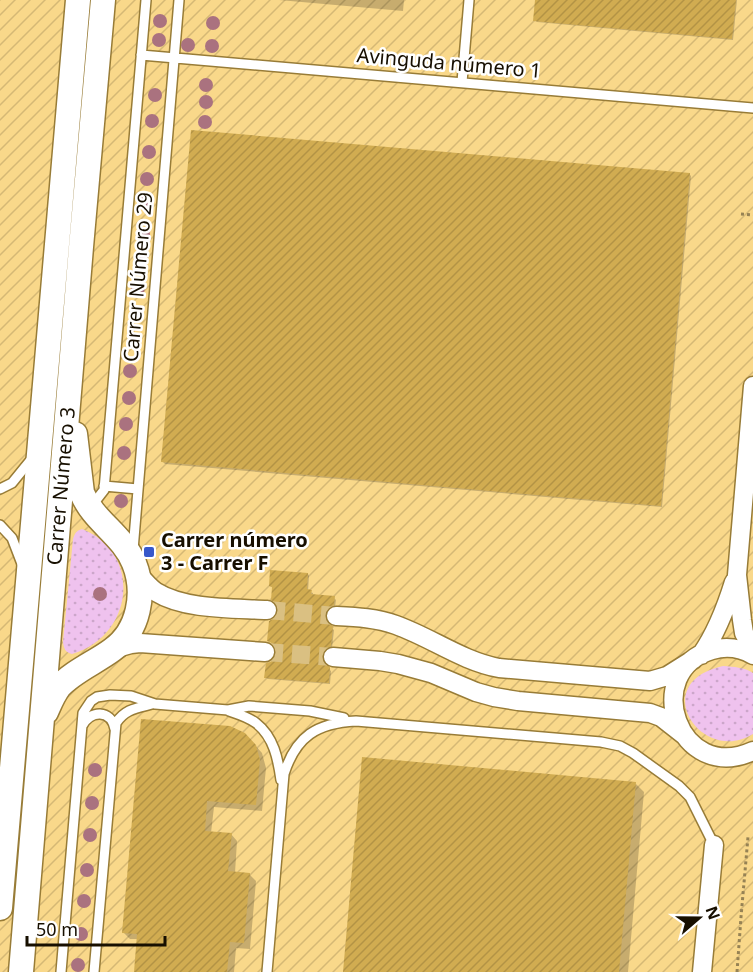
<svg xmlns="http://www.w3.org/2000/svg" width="753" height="972" font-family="'Noto Sans',sans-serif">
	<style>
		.industrial { fill: url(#industrial-furrows) }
		.grass { fill: url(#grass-dots) }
		.shadow { fill: #0003 }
		.building { fill: url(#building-hatch) }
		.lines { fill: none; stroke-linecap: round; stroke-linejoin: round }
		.street-tunnel { stroke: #dac082; stroke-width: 18; stroke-dasharray: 18 9; stroke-linecap: butt }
		.lane-casing { stroke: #987c37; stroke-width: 12 }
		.street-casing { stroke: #987c37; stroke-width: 21 }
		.secondary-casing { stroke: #987c37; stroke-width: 27 }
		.path { stroke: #968254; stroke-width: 3; stroke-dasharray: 3 3; stroke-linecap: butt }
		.lane { stroke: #fff; stroke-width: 9 }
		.street { stroke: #fff; stroke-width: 18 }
		.secondary { stroke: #fff; stroke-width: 24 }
		.tree { fill: #aa727f }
		.poi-dot { fill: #3758ca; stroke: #fff; stroke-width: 2 }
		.labels { text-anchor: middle; stroke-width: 5; stroke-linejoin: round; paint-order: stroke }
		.street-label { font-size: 20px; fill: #170f00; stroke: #fff }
		.poi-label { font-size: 20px; font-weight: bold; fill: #170f00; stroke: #fff; text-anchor: start }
	</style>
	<defs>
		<pattern id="industrial-furrows" width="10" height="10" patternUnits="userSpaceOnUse" patternTransform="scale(1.5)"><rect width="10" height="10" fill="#f9d88a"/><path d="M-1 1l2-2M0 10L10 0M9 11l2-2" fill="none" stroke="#d5b875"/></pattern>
		<pattern id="grass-dots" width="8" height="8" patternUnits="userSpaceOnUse" patternTransform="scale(1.5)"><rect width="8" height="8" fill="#efc2ee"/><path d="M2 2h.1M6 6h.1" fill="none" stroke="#cca6ca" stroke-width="1.8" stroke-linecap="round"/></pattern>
		<pattern id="building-hatch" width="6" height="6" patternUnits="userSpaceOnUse" patternTransform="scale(1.5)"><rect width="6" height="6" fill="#d1ac51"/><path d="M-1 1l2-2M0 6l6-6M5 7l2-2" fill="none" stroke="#b39345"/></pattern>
	</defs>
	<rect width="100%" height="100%" fill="#fddf99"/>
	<path class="industrial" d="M0,0H753V972H0Z"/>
	<path class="grass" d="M82,529C143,553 134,636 72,654C65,652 64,649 63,642L73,539C75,533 76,531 82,529Z
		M723,666C734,667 744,667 753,673V734C702,766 646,683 723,666Z"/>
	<path class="shadow" d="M279,0H404L403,11Z
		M537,0H737L733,40L537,22L535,20Z
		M689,174L691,176L662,507L165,464L163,462Z
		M308,574L309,576L308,591L313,593V595L334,598L336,600L335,607L328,611L326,617L327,624L334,630L332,648L326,652L323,659L324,665L331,671L330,684L268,679L266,677L278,652L275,644L269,641L280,610L273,588L270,586Z
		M245,734L262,753L266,768L262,811L214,807L211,833L231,834L237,841L235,873L249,874L256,881L250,949L236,948L234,972H135L138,939H130L123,932Z
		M635,783L644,792L628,972H344Z"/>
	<path class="building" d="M535,0H736L732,39L533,21Z
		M191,130L690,173L661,506L161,462Z
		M270,570L308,573L307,589L312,590L311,594L335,596L334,605L327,609L325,615L326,622L333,626L331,646L324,650L322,657L323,662L330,667L329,683L264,678L266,663L270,662L274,659L276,652L275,647L272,643L267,641L269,621L276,617L278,610L277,604L271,600L272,587L269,586Z
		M141,719L230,726L245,733L256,745L260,760L256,805L207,801L205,831L232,833L228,871L250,873L244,943L230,942L227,972H134L137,934L122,933Z
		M362,757L636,782L619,972H343Z"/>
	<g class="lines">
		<path class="street-tunnel" d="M267,610L336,616
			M265,652L333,657"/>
		<defs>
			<path id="lane" d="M141,55L753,108
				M462,82L469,0
				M104,486L138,489
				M0,489L12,483L34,456
				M87,498L92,499H97L104,490L146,0
				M0,525L12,538L22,564
				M133,550L179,0
				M229,711C238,714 248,717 256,723C274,737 278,759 281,780
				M82,726C90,710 111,709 115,729
				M61,972L83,713L91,701L97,697L110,695L131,696L155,704L228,710L249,706L310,711L344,718
				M94,972L116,723C125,709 137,708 152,704
				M267,972L284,774C296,736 317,723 356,721L601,742L620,746L633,753L679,786L690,797L714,845"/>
			<path id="street" d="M753,386L737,575L742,620L744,633L753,649
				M139,575C144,581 149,587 156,592C185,610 233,608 267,610
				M336,616C356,617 377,618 396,625C432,638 462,661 499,668L650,681L667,676L694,659
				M113,649L131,644L140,643L265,652
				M701,655C717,632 726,608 734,582
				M753,655C741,648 726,646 712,650C640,671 678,785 753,751
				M333,657L380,661L398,664L431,673L476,692L494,697L518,701L650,713L661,717L684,735
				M702,972L714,845"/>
			<path id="secondary" d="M46,712C50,703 53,695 59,687C72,672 96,662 112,650C139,631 146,593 134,563C123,535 93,521 82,493L75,434
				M0,908L78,0
				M21,972L81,247L103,0"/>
		</defs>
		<use href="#lane" class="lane-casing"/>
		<use href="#street" class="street-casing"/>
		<use href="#secondary" class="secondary-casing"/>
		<path class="path" d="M741,214L753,215
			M737,972L741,917L748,837"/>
		<use href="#lane" class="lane"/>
		<use href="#street" class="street"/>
		<use href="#secondary" class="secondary"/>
	</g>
	<g class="tree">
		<circle cx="160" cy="21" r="7"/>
		<circle cx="213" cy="23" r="7"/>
		<circle cx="159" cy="40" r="7"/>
		<circle cx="188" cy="45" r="7"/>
		<circle cx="212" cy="46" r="7"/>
		<circle cx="206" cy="85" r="7"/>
		<circle cx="155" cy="95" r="7"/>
		<circle cx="206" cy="102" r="7"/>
		<circle cx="152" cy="121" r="7"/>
		<circle cx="205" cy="122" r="7"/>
		<circle cx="149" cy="152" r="7"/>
		<circle cx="147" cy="179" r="7"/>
		<circle cx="146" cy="202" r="7"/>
		<circle cx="143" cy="234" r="7"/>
		<circle cx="141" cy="259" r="7"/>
		<circle cx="138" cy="288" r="7"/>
		<circle cx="136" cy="316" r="7"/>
		<circle cx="130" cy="371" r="7"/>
		<circle cx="129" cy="398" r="7"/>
		<circle cx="126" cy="424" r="7"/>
		<circle cx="124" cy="453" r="7"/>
		<circle cx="121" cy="501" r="7"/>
		<circle cx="100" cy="594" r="7"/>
		<circle cx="95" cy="770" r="7"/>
		<circle cx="92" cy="803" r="7"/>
		<circle cx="90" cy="835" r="7"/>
		<circle cx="87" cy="870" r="7"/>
		<circle cx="84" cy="901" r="7"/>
		<circle cx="81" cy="934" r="7"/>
		<circle cx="78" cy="965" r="7"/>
	</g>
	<rect class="poi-dot" x="143" y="546" width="12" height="12" rx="3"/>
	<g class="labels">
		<g class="street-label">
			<text transform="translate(449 63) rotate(5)" y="7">Avinguda número 1</text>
			<text transform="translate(138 277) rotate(-85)" y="7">Carrer Número 29</text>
			<text transform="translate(61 486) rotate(-85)" y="7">Carrer Número 3</text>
		</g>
		<g class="poi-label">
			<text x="161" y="547">Carrer número<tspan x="161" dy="23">3 - Carrer F</tspan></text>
		</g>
	</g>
	<g transform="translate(699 918) rotate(70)" stroke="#ffffff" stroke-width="4.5" paint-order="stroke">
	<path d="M0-4.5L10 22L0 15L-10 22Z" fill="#170f00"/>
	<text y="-9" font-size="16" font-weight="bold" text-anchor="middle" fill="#170f00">N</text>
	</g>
	<path d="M27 936v9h138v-9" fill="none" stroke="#170f00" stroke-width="3"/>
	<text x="36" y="936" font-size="18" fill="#170f00" stroke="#ffffff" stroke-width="4.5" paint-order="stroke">50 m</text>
</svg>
